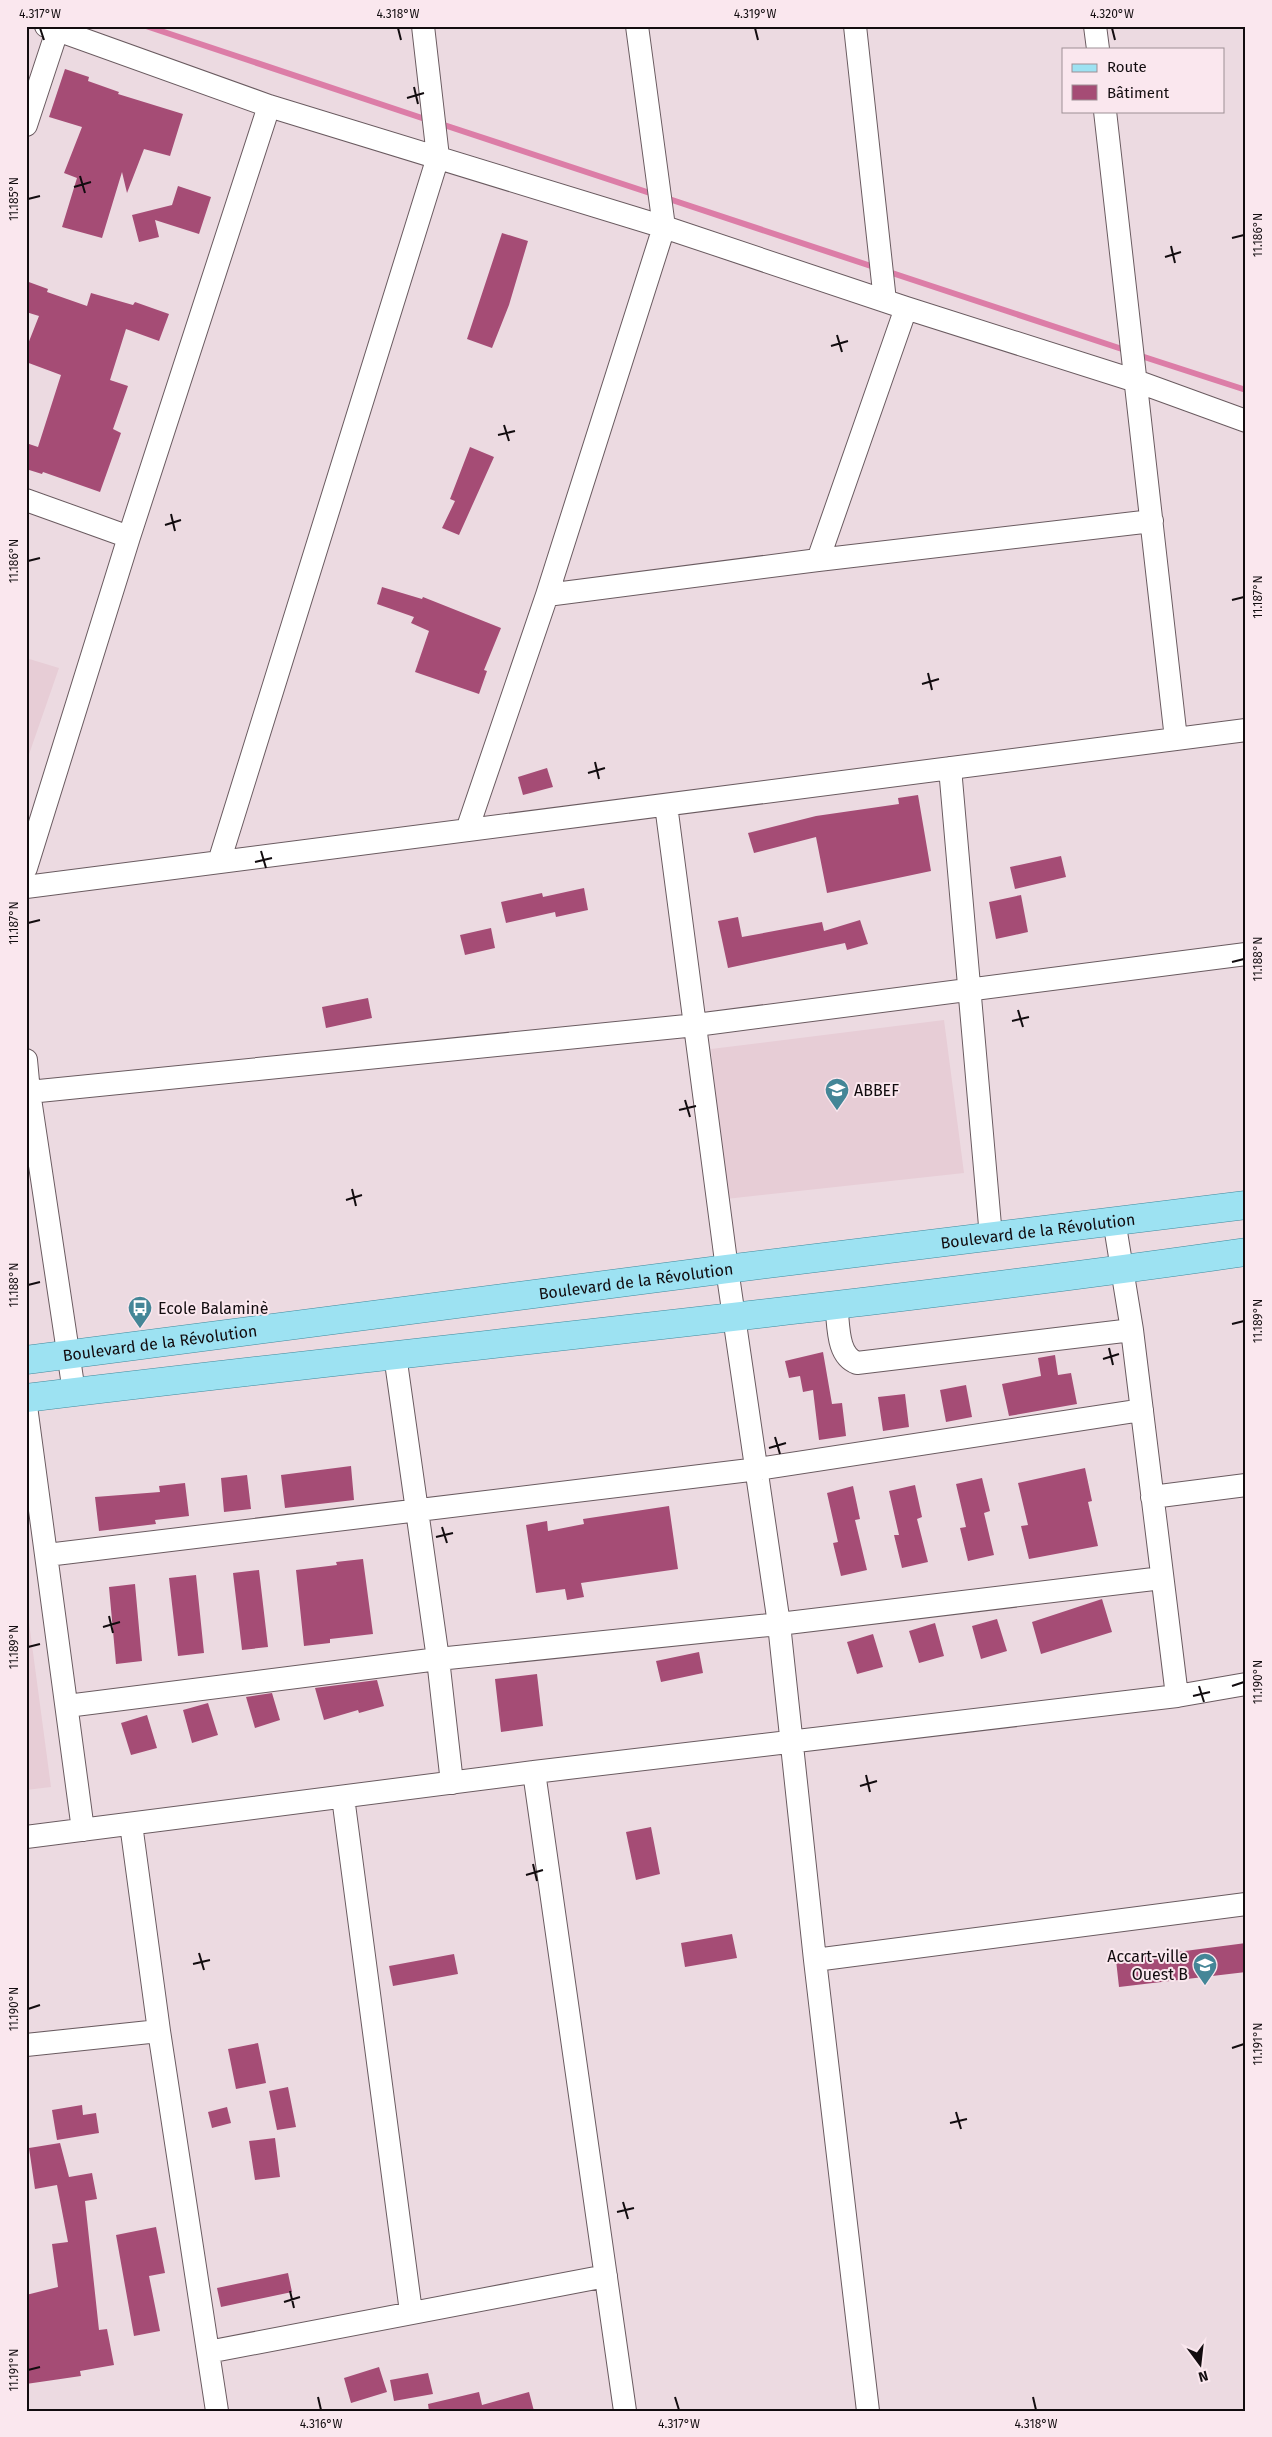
<svg xmlns="http://www.w3.org/2000/svg" width="1272" height="2437" font-family="'Fira Sans',sans-serif">
	<style>
		.built { fill: #e7cdd6 }
		.lines { fill: none; stroke-linecap: round; stroke-linejoin: round }
		.stream { stroke: #dc7da7; stroke-width: 6 }
		.building { fill: #a54c75 }
		.minor-casing { stroke: #6a5b60; stroke-width: 24 }
		.major-casing { stroke: #418a9d; stroke-width: 29 }
		.minor { stroke: #fff; stroke-width: 22 }
		.major { stroke: #9de2f2; stroke-width: 28 }
		.ticks { fill: none; stroke: #120c0f; stroke-width: 2 }
		.labels { text-anchor: middle; stroke-width: 4; stroke-linejoin: round; paint-order: stroke }
		.poi-label { font-size: 16px; fill: #120c0f; stroke: #fae7ee; text-anchor: start }
		.street-label { font-size: 16px; fill: #120c0f; stroke: #fae7ee }
		.neatline { fill: none; stroke: #120c0f; stroke-width: 2 }
		.ticks-label { font-size: 12px; text-anchor: middle; fill: #120c0f }
	</style>
	<rect width="100%" height="100%" fill="#ecdae1"/>
	<path class="built" d="M26,658L59,668L26,763Z
		M944,1020L964,1173L726,1199L711,1049Z
		M26,1600L51,1787L26,1790Z"/>
	<g class="lines">
		<path class="stream" d="M146,26L428,120
			M438,123L656,195
			M666,198L877,268
			M886,271L1128,351
			M1138,355L1246,390"/>
	</g>
	<path class="building" d="M65,69L89,77L88,81L119,92L118,94L183,114L170,156L144,149L127,193L122,172L102,238L62,227L77,178L64,173L82,127L49,117Z
		M178,186L211,197L199,234L155,220L159,237L139,242L132,215L172,205Z
		M502,233L528,241L509,305L492,348L467,339Z
		M26,281L48,289L47,292L87,306L91,293L133,305L135,302L169,314L159,341L126,329L110,380L128,386L113,429L121,433L100,492L43,472L42,474L26,469V443L38,447L61,375L26,362V349L39,316L26,312Z
		M470,447L494,457L459,535L442,528L455,501L450,499Z
		M382,587L422,599L423,597L501,628L484,670L487,671L479,694L415,672L429,631L411,623L414,617L377,604Z
		M547,768L553,787L523,795L518,777Z
		M918,795L931,871L827,893L816,837L754,853L748,833L816,816L899,804L898,798Z
		M1061,856L1066,877L1015,889L1010,867Z
		M584,888L588,910L556,917L555,912L506,923L501,902L542,893L543,897Z
		M1021,895L1028,932L996,939L989,902Z
		M738,917L742,937L822,922L824,931L860,920L868,944L847,950L845,943L728,968L718,921Z
		M491,928L495,948L465,955L460,935Z
		M368,998L372,1018L326,1028L322,1007Z
		M823,1352L832,1404L842,1403L846,1436L819,1440L813,1390L803,1392L800,1376L789,1378L785,1361Z
		M1055,1355L1058,1375L1071,1373L1077,1404L1009,1416L1002,1384L1041,1376L1038,1358Z
		M966,1385L972,1417L946,1422L940,1390Z
		M905,1394L909,1427L883,1431L878,1397Z
		M351,1466L354,1500L285,1508L281,1475Z
		M1085,1468L1092,1501L1088,1502L1098,1546L1029,1559L1021,1526L1028,1525L1018,1483Z
		M247,1475L251,1509L224,1512L221,1478Z
		M982,1478L990,1511L984,1513L994,1555L968,1561L960,1528L966,1527L956,1484Z
		M185,1483L189,1516L155,1520L156,1524L99,1531L95,1497L160,1492L159,1486Z
		M915,1485L922,1517L917,1519L928,1562L902,1568L894,1535H899L889,1491Z
		M853,1486L860,1519L855,1520L867,1570L841,1576L833,1543L838,1542L827,1493Z
		M669,1506L678,1569L581,1583L584,1597L567,1600L565,1589L536,1593L526,1525L547,1521L548,1531L584,1524L583,1519Z
		M363,1559L373,1634L330,1639V1643L304,1646L296,1570L337,1565L336,1562Z
		M259,1570L268,1647L242,1650L233,1573Z
		M196,1575L204,1653L178,1656L169,1578Z
		M135,1584L142,1661L116,1664L109,1587Z
		M1102,1599L1112,1632L1041,1654L1032,1622Z
		M997,1619L1007,1651L981,1659L972,1626Z
		M935,1623L944,1656L919,1663L909,1631Z
		M873,1634L883,1667L857,1674L847,1642Z
		M699,1652L703,1673L661,1682L656,1661Z
		M537,1674L543,1726L501,1732L495,1679Z
		M377,1680L384,1706L359,1713L358,1710L324,1720L315,1688Z
		M272,1693L280,1720L255,1728L246,1697Z
		M208,1703L218,1735L192,1743L183,1710Z
		M147,1715L157,1748L131,1755L121,1723Z
		M651,1827L660,1874L636,1880L626,1832Z
		M732,1934L737,1958L685,1967L681,1943Z
		M1246,1943V1972L1119,1987L1116,1960Z
		M454,1954L458,1974L393,1986L389,1966Z
		M258,2043L266,2083L236,2089L228,2049Z
		M288,2087L296,2127L277,2130L269,2091Z
		M82,2105L83,2115L96,2113L99,2133L57,2140L52,2110Z
		M227,2107L231,2123L212,2128L208,2112Z
		M275,2138L280,2177L255,2180L249,2141Z
		M60,2143L69,2177L92,2173L97,2199L85,2201L99,2330L107,2329L114,2365L80,2371L81,2376L26,2384V2295L58,2287L52,2244L68,2242L57,2185L35,2189L29,2148Z
		M156,2227L165,2273L149,2276L160,2331L134,2336L116,2235Z
		M288,2273L292,2292L221,2307L217,2288Z
		M379,2367L387,2392L351,2403L344,2378Z
		M428,2373L433,2394L394,2401L390,2380Z
		M479,2392L482,2405L529,2392L534,2411H429L428,2404Z"/>
	<g class="lines">
		<defs>
			<path id="minor" d="M46,26L269,106L664,227L906,308L1136,381L1246,421
				M855,26L885,301
				M1095,26L1098,49
				M1105,111L1176,739
				M26,125L57,31
				M26,500L129,537
				M818,560L906,308
				M547,595L818,560L1152,521
				M950,768L991,1237
				M666,805L727,1269L779,1624L815,1960L868,2411
				M467,830L547,595L664,227L637,26
				M219,862L438,157L423,26
				M26,868L129,537L269,106
				M26,887L1246,730
				M26,1060L29,1092L74,1392
				M29,1092L696,1025L1246,954
				M1114,1220L1132,1330
				M836,1304C839,1324 836,1355 857,1363L1132,1330L1177,1696
				M395,1355L438,1659L452,1783
				M26,1406L83,1830
				M1152,1497L1246,1485
				M47,1555L758,1469L1142,1410
				M67,1706L438,1659L779,1624L1162,1578
				M534,1772L625,2411
				M343,1797L411,2312
				M131,1824L159,2031L217,2411
				M26,1837L534,1772L1177,1696L1246,1684
				M815,1960L1246,1904
				M26,2045L159,2031
				M208,2352L606,2276"/>
			<g id="major">
				<path id="s1" d="M26,1360L727,1269L1246,1205"/>
				<path d="M26,1398C433,1348 840,1310 1246,1252"/>
			</g>
		</defs>
		<use href="#minor" class="minor-casing"/>
		<use href="#major" class="major-casing"/>
		<use href="#minor" class="minor"/>
		<use href="#major" class="major"/>
	</g>
	<path class="ticks" d="M40,28L44,40M398,28L401,40M755,28L758,40M1112,28L1115,40M414,87L418,104M407,98L424,93M80,176L85,193M74,187L91,182M28,199L40,196M1232,238L1244,235M1171,246L1175,263M1165,257L1181,252M837,335L842,352M831,346L848,341M504,425L509,441M498,435L515,431M171,514L175,531M165,525L181,520M28,561L40,558M1232,600L1244,597M928,673L932,690M922,684L939,679M595,762L599,779M588,773L605,768M261,851L266,868M255,862L272,858M28,923L40,920M1232,962L1244,959M1018,1010L1023,1027M1012,1021L1029,1017M685,1100L690,1117M679,1110L696,1106M352,1189L356,1206M346,1200L362,1195M28,1285L40,1282M1232,1324L1244,1321M1109,1348L1113,1365M1103,1359L1119,1354M775,1437L780,1454M769,1448L786,1443M442,1527L447,1543M436,1537L453,1533M109,1616L113,1633M103,1627L120,1622M28,1647L40,1644M1199,1686L1204,1702M1232,1686L1244,1682M1193,1696L1210,1692M866,1775L870,1792M860,1786L877,1781M533,1864L537,1881M526,1875L543,1870M199,1953L204,1970M193,1964L210,1960M28,2009L40,2005M1232,2048L1244,2044M956,2112L961,2129M950,2123L967,2119M623,2202L628,2219M617,2212L634,2208M290,2291L294,2308M284,2302L300,2297M28,2370L40,2367M318,2397L321,2410M675,2397L679,2410M1033,2397L1036,2410"/>
	<defs>
		<symbol id="school-pin" viewBox="-11 -11 22 30"><path d="M0 17L-7.5 6A9.5 9.5 0 1 1 7.5 6Z" fill="#448697" stroke="#fae7ee"/><path d="M0-5L7-2L0 1L-7-2ZM-4 1L0 2.5L4 1V4Q0 6-4 4Z" fill="#fff"/></symbol>
		<symbol id="bus-pin" viewBox="-11 -11 22 30"><path d="M0 17L-7.5 6A9.5 9.5 0 1 1 7.5 6Z" fill="#448697" stroke="#fae7ee"/><path d="M-5-6H5V4H4V6H2V4H-2V6H-4V4H-5ZM-3.5-4V0h7V-4ZM-3.5 1.2v1.5H-2V1.2ZM2 1.2v1.5H3.5V1.2Z" fill="#fff"/></symbol>
	</defs>
	<g fill-rule="evenodd">
		<use href="#school-pin" x="823" y="1076" width="28" height="38"/>
		<use href="#bus-pin" x="126" y="1294" width="28" height="38"/>
		<use href="#school-pin" x="1191" y="1951" width="28" height="38"/>
	</g>
	<g class="labels">
		<g class="poi-label">
			<text x="854" y="1096">ABBEF</text>
			<text x="158" y="1314">Ecole Balaminè</text>
			<text x="1188" y="1962" text-anchor="end">Accart-ville<tspan x="1188" dy="18">Ouest B</tspan></text>
		</g>
		<g class="street-label">
			<text dy="6" stroke="none"><textPath href="#s1" startOffset="1020">Boulevard de la Révolution</textPath></text>
			<text dy="6" stroke="none"><textPath href="#s1" startOffset="615">Boulevard de la Révolution</textPath></text>
			<text dy="6" stroke="none"><textPath href="#s1" startOffset="135">Boulevard de la Révolution</textPath></text>
		</g>
	</g>
	<rect width="1272" height="2437" fill="none" stroke="#fae7ee" stroke-width="55"/>
	<rect x="1062" y="48" width="162" height="65" fill="#fae7ee" stroke="#9d8f95"/>
	<rect x="1072" y="64" width="25" height="8" fill="#9de2f2" stroke="#9d8f95"/>
	<text x="1107" y="72" font-size="15" fill="#120c0f">Route</text>
	<rect x="1072" y="85" width="25" height="15" fill="#a54c75" stroke="#9d8f95"/>
	<text x="1107" y="98" font-size="15" fill="#120c0f">Bâtiment</text>
	<g transform="translate(1200 2364) rotate(165)" stroke="#fae7ee" stroke-width="4" paint-order="stroke">
	<path d="M0-4L9 19L0 12L-9 19Z" fill="#120c0f"/>
	<text y="-8" font-size="14" font-weight="bold" text-anchor="middle" fill="#120c0f">N</text>
	</g>
	<rect x="28" y="28" width="1216" height="2382" class="neatline"/>
	<g class="ticks-label">
		<text x="40" y="18">4.317°W</text>
		<text x="398" y="18">4.318°W</text>
		<text x="755" y="18">4.319°W</text>
		<text x="1112" y="18">4.320°W</text>
		<text transform="translate(14 199) rotate(-90)" y="4">11.185°N</text>
		<text transform="translate(1258 235) rotate(-90)" y="4">11.186°N</text>
		<text transform="translate(14 561) rotate(-90)" y="4">11.186°N</text>
		<text transform="translate(1258 597) rotate(-90)" y="4">11.187°N</text>
		<text transform="translate(14 923) rotate(-90)" y="4">11.187°N</text>
		<text transform="translate(1258 959) rotate(-90)" y="4">11.188°N</text>
		<text transform="translate(14 1285) rotate(-90)" y="4">11.188°N</text>
		<text transform="translate(1258 1321) rotate(-90)" y="4">11.189°N</text>
		<text transform="translate(14 1647) rotate(-90)" y="4">11.189°N</text>
		<text transform="translate(1258 1682) rotate(-90)" y="4">11.190°N</text>
		<text transform="translate(14 2009) rotate(-90)" y="4">11.190°N</text>
		<text transform="translate(1258 2044) rotate(-90)" y="4">11.191°N</text>
		<text transform="translate(14 2370) rotate(-90)" y="4">11.191°N</text>
		<text x="321" y="2428">4.316°W</text>
		<text x="679" y="2428">4.317°W</text>
		<text x="1036" y="2428">4.318°W</text>
	</g>
</svg>
